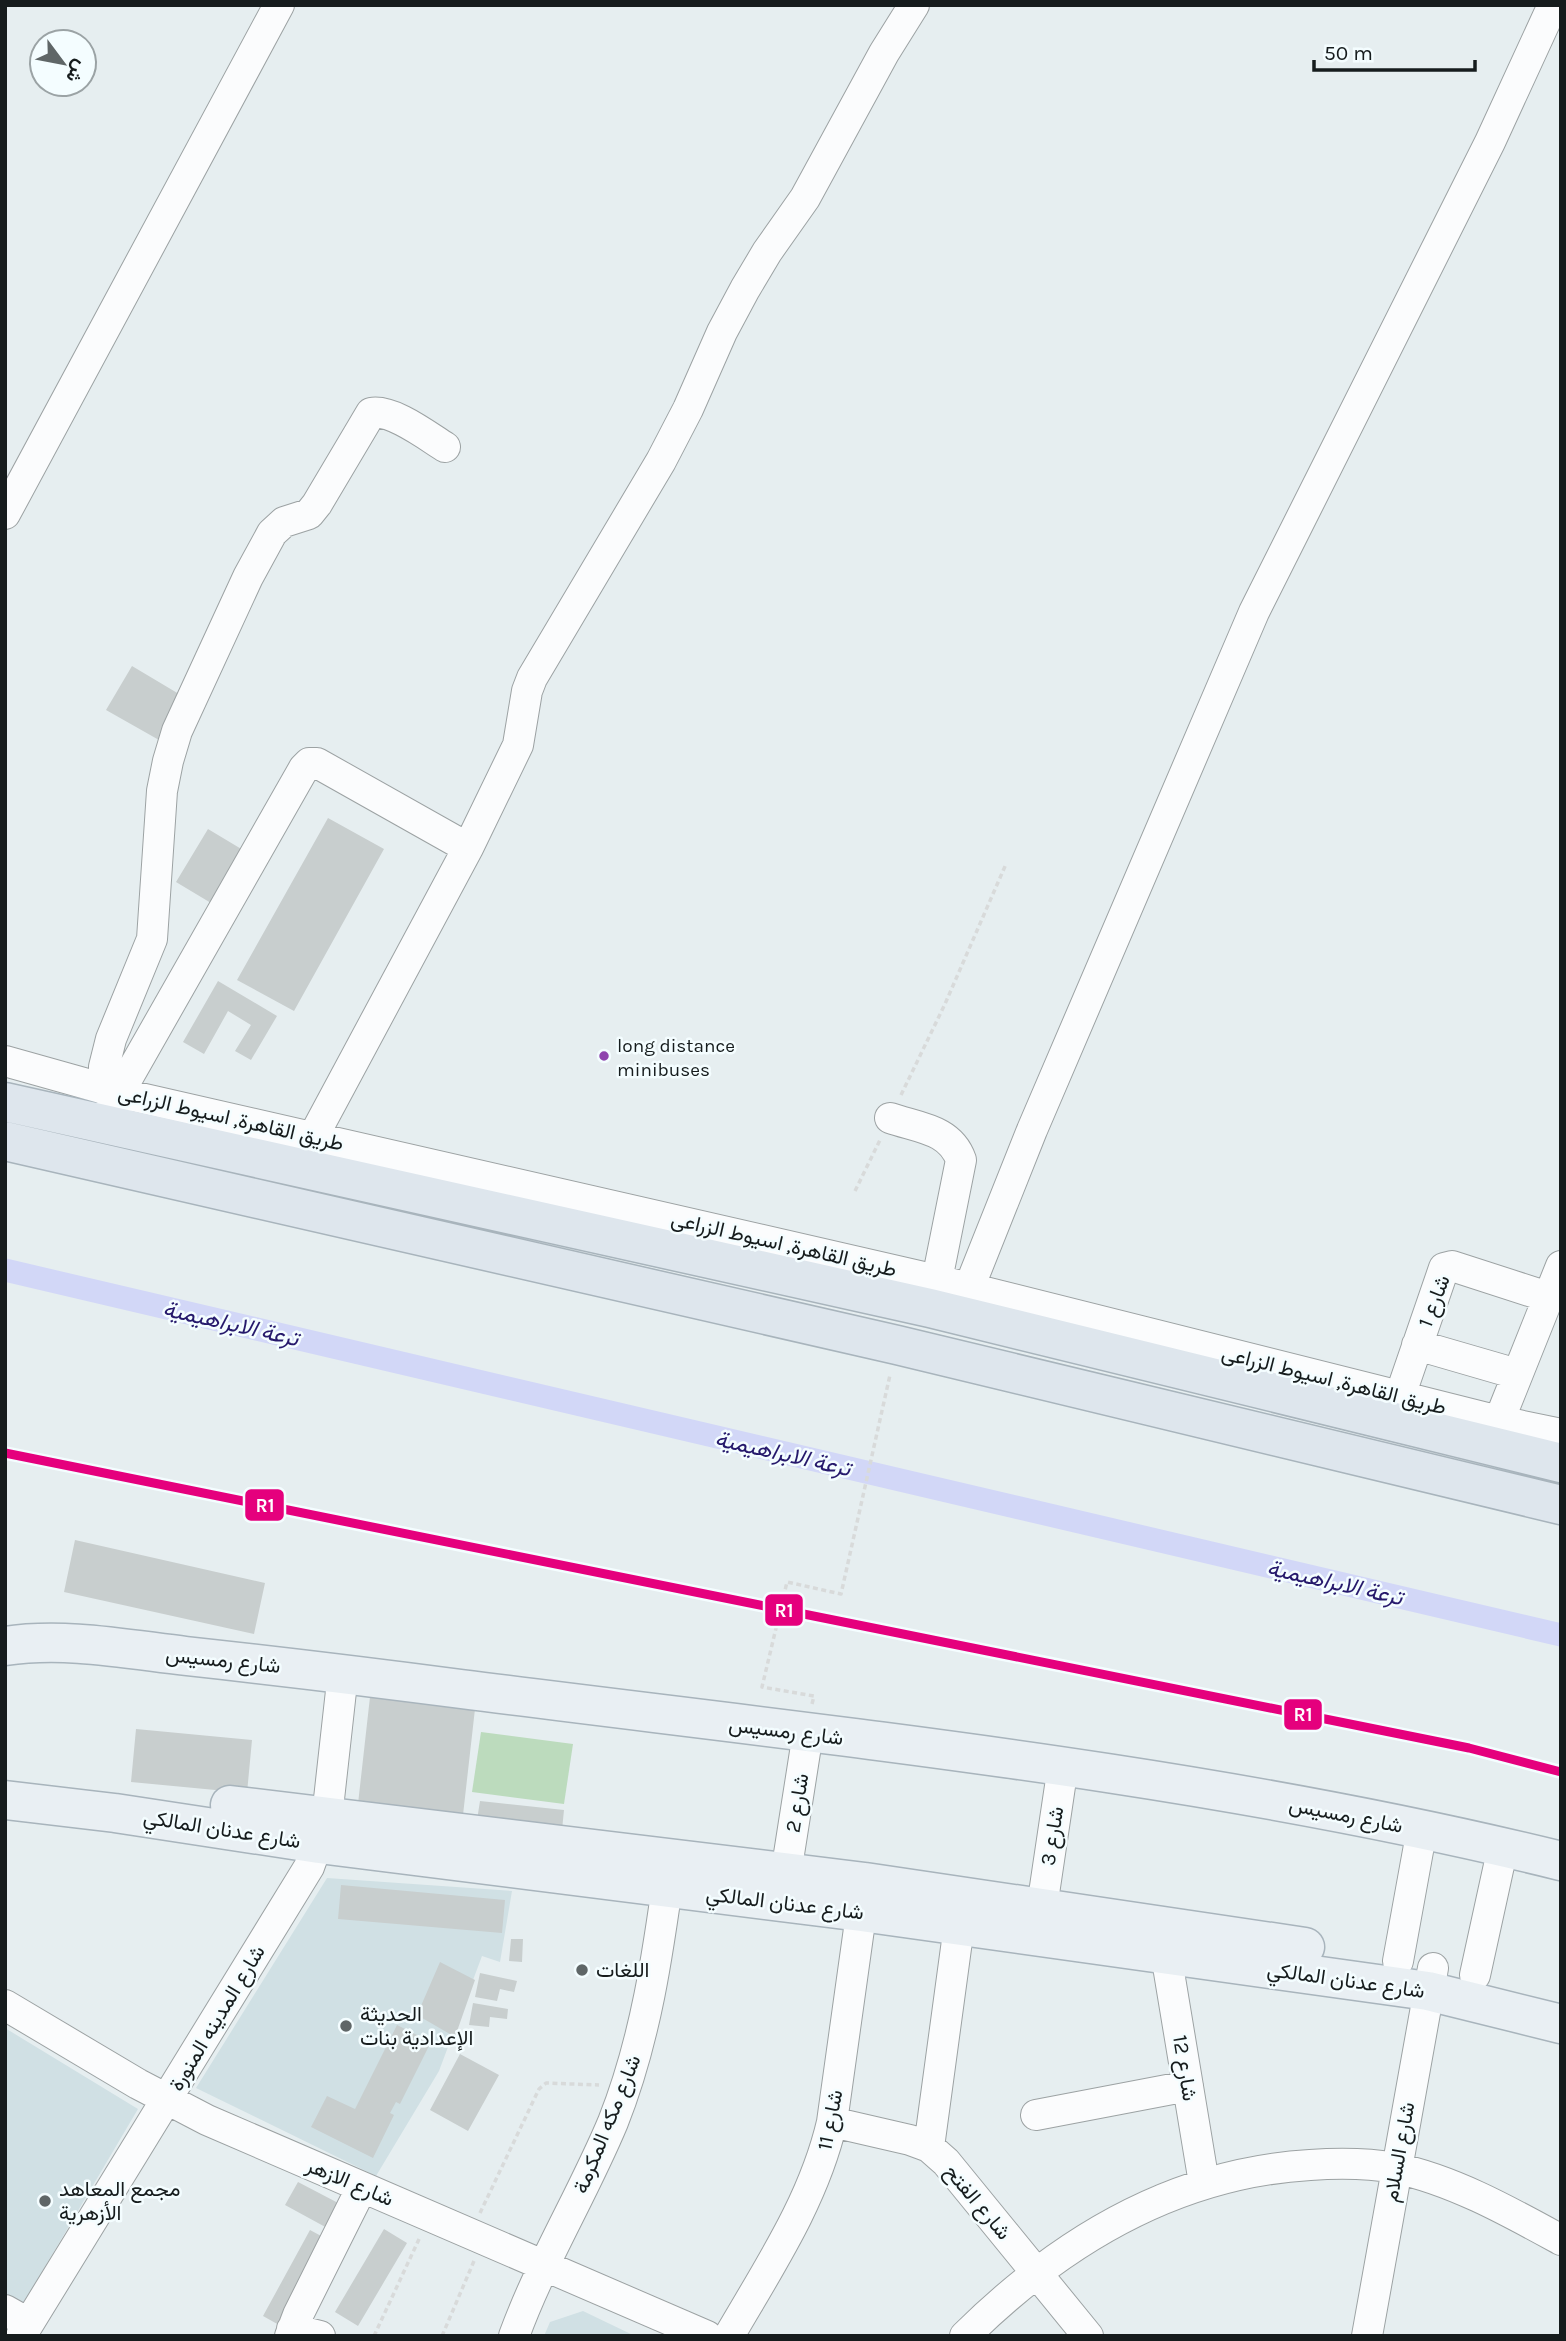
<svg xmlns="http://www.w3.org/2000/svg" width="1566" height="2341" font-family="Karla,Vazirmatn,sans-serif">
	<style>
		.built { fill: #d0e0e4 }
		.green { fill: #bcdbbd }
		.lines { fill: none; stroke-linecap: round; stroke-linejoin: round }
		.canal { stroke: #d2d7f7; stroke-width: 23 }
		.building { fill: #c8cece }
		.minor-casing { stroke: #9ca2a3; stroke-width: 32 }
		.major-casing { stroke: #a8b4bc; stroke-width: 41 }
		.highway-casing { stroke: #a8b4bc; stroke-width: 41 }
		.path { stroke: #d8dada; stroke-width: 3.5; stroke-dasharray: 5 3.5; stroke-linecap: butt }
		.minor { stroke: #fbfcfd; stroke-width: 30 }
		.major { stroke: #e9eff3; stroke-width: 38 }
		.highway { stroke: #dee6ed; stroke-width: 38 }
		.rail-1-casing { stroke: #f4fdff; stroke-width: 14 }
		.rail-1 { stroke: #e5007d; stroke-width: 9 }
		.bus-dot { fill: #8e44ad; stroke: #f4fdff; stroke-width: 2.5 }
		.poi-dot { fill: #5f6667; stroke: #f4fdff; stroke-width: 2.5 }
		.labels { text-anchor: middle; stroke-width: 5; stroke-linejoin: round; paint-order: stroke }
		.bus-label { font-size: 19px; fill: #161c1d; stroke: #f4fdff; text-anchor: start }
		.street-label { font-size: 21px; fill: #161c1d; stroke: #f4fdff }
		.poi-label { font-size: 21px; fill: #161c1d; stroke: #f4fdff; text-anchor: start }
		.water-label { font-size: 23px; font-style: italic; fill: #26196c; stroke: #f4fdff }
		.line-badge { stroke: #f4fdff; stroke-width: 2.5 }
		.badge-label { font-size: 19px; text-anchor: middle; font-weight: bold; fill: #fff }
	</style>
	<rect width="100%" height="100%" fill="#e6eef0"/>
	<path class="built" d="M327,1878L512,1891L500,1962L482,1956L439,2071L376,2176L196,2088Z
		M5,2028L138,2109L23,2304L5,2294Z
		M583,2311L635,2336H544L550,2322Z"/>
	<path class="green" d="M481,1732L573,1744L564,1804L472,1792Z"/>
	<g class="lines">
		<path class="canal" d="M5,1270L1561,1635"/>
	</g>
	<path class="building" d="M132,666L184,697L159,740L106,710Z
		M328,818L384,849L294,1011L237,980Z
		M208,829L248,853L216,906L176,882Z
		M218,981L277,1016L251,1060L235,1051L251,1025L228,1011L204,1054L183,1042Z
		M75,1540L265,1583L254,1634L64,1592Z
		M371,1688L476,1700L463,1815L358,1804Z
		M136,1729L252,1740L247,1793L131,1782Z
		M480,1801L564,1810L562,1830L477,1820Z
		M341,1885L505,1900L502,1933L338,1919Z
		M511,1939H523L522,1962L509,1961Z
		M440,1962L475,1980L455,2037L417,2015Z
		M480,1973L517,1981L514,1992L500,1989L497,2001L475,1997Z
		M473,2003L508,2009L507,2019L490,2017L489,2027L469,2025Z
		M397,2025L431,2042L400,2104L396,2102L390,2113L394,2115L373,2158L311,2127L327,2096L355,2109Z
		M460,2054L499,2075L468,2131L430,2110Z
		M298,2182L342,2205L329,2229L285,2205Z
		M384,2229L407,2243L358,2326L335,2312Z
		M310,2230L336,2244L288,2330L263,2316Z"/>
	<g class="lines">
		<defs>
			<path id="minor" d="M5,514L279,5
				M5,1061L119,1093L937,1280L1499,1421L1561,1434
				M104,1089V1067L111,1039L152,939L162,791L168,761L177,731L248,577L272,533L284,522L309,514L317,504L371,413C392,409 426,435 445,447
				M110,1109L304,768L309,763H317L468,848
				M890,1118C919,1128 950,1129 961,1160L937,1280
				M305,1152L468,848L518,745L527,691L532,678L661,461L688,409L722,332L745,289L767,252L805,198L884,53L914,5
				M969,1288L1032,1130L1254,612L1490,142L1553,5
				M1417,1345L1517,1374
				M1400,1396L1444,1268L1452,1266L1548,1297
				M1499,1421L1561,1266
				M786,1873L808,1733
				M1042,1907L1063,1766
				M1166,1954L1204,2183
				M1398,1961L1422,1829
				M1475,1975L1503,1847
				M5,2005L138,2084L207,2120L707,2336
				M1036,2115L1188,2086
				M832,2122L910,2140L929,2147L946,2162L1088,2336
				M929,2147L959,1926
				M5,2310L28,2323
				M292,2329L320,2336
				M21,2336L309,1867L327,1817L343,1673
				M290,2336L298,2315L362,2187
				M514,2336C541,2262 583,2194 613,2122C646,2039 658,1953 670,1866
				M729,2336C769,2267 814,2200 832,2122L864,1893
				M965,2336C1060,2242 1175,2173 1310,2165C1339,2163 1367,2163 1395,2168C1453,2180 1510,2212 1561,2240
				M1367,2336L1433,1968"/>
			<path id="major" d="M5,1646C65,1637 126,1649 186,1656C278,1666 369,1677 461,1689C828,1736 1200,1772 1561,1861
				M5,1800L115,1813L319,1844L861,1912L1428,1991L1561,2024
				M230,1805L865,1882L1305,1947"/>
			<path id="highway" d="M5,1102L930,1308L1561,1463
				M5,1141L897,1345L1561,1505"/>
		</defs>
		<use href="#minor" class="minor-casing"/>
		<use href="#major" class="major-casing"/>
		<use href="#highway" class="highway-casing"/>
		<path class="path" d="M901,1095L945,1004L1006,864
			M855,1191L880,1140
			M812,1704L814,1696L762,1687L787,1582L841,1594L890,1375
			M480,2213L539,2089L546,2083L599,2085
			M374,2336L420,2237
			M442,2336L474,2261"/>
		<use href="#minor" class="minor"/>
		<use href="#major" class="major"/>
		<use href="#highway" class="highway"/>
		<defs>
			<path id="rail-1" d="M5,1453L1469,1748L1561,1772"/>
		</defs>
		<use href="#rail-1" class="rail-1-casing"/>
		<use href="#rail-1" class="rail-1"/>
	</g>
	<circle class="bus-dot" cx="604" cy="1056" r="6"/>
	<g class="poi-dot">
		<circle cx="582" cy="1970" r="7"/>
		<circle cx="346" cy="2026" r="7"/>
		<circle cx="45" cy="2201" r="7"/>
	</g>
	<g class="labels">
		<g class="bus-label">
			<text x="617" y="1052">long distance<tspan x="617" dy="24">minibuses</tspan></text>
		</g>
		<g class="street-label">
			<text transform="translate(231 1118) rotate(13)" y="7">طريق القاهرة, اسيوط الزراعى</text>
			<text transform="translate(784 1244) rotate(13)" y="7">طريق القاهرة, اسيوط الزراعى</text>
			<text transform="translate(1434 1301) rotate(-69)" y="7">شارع 1</text>
			<text transform="translate(1334 1380) rotate(14)" y="7">طريق القاهرة, اسيوط الزراعى</text>
			<text transform="translate(223 1660) rotate(6)" y="7">شارع رمسيس</text>
			<text transform="translate(786 1731) rotate(7)" y="7">شارع رمسيس</text>
			<text transform="translate(797 1803) rotate(-81)" y="7">شارع 2</text>
			<text transform="translate(1346 1815) rotate(11)" y="7">شارع رمسيس</text>
			<text transform="translate(222 1829) rotate(9)" y="7">شارع عدنان المالكي</text>
			<text transform="translate(1052 1836) rotate(-81)" y="7">شارع 3</text>
			<text transform="translate(785 1903) rotate(7)" y="7">شارع عدنان المالكي</text>
			<text transform="translate(1346 1980) rotate(8)" y="7">شارع عدنان المالكي</text>
			<text transform="translate(217 2018) rotate(-59)" y="7">شارع المدينه المنورة</text>
			<text transform="translate(1185 2068) rotate(81)" y="7">شارع 12</text>
			<text transform="translate(830 2120) rotate(-79)" y="7">شارع 11</text>
			<text transform="translate(607 2124) rotate(-68)" y="7">شارع مكه المكرمة</text>
			<text transform="translate(1399 2152) rotate(-80)" y="7">شارع السلام</text>
			<text transform="translate(350 2182) rotate(23)" y="7">شارع الازهر</text>
			<text transform="translate(978 2202) rotate(50)" y="7">شارع الفتح</text>
		</g>
		<g class="poi-label">
			<text x="596" y="1977">اللغات</text>
			<text x="360" y="2021">الحديثة<tspan x="360" dy="24">الإعدادية بنات</tspan></text>
			<text x="59" y="2196">مجمع المعاهد<tspan x="59" dy="24">الأزهرية</tspan></text>
		</g>
		<g class="water-label">
			<text transform="translate(231 1323) rotate(13)" y="8">ترعة الابراهيمية</text>
			<text transform="translate(783 1453) rotate(13)" y="8">ترعة الابراهيمية</text>
			<text transform="translate(1335 1582) rotate(13)" y="8">ترعة الابراهيمية</text>
		</g>
	</g>
	<g class="line-badge">
		<rect x="244" y="1488" width="41" height="34" rx="7" fill="#e5007d"/>
		<rect x="764" y="1593" width="40" height="34" rx="7" fill="#e5007d"/>
		<rect x="1283" y="1698" width="40" height="33" rx="7" fill="#e5007d"/>
	</g>
	<g class="badge-label">
		<text x="265" y="1512">R1</text>
		<text x="784" y="1617">R1</text>
		<text x="1303" y="1721">R1</text>
	</g>
	<rect width="1566" height="2341" fill="none" stroke="#161c1d" stroke-width="14"/>
	<g transform="translate(63 63) rotate(122)"><circle r="33" fill="#f4fdff" stroke="#9ba3a5" stroke-width="2"/>
	<path d="M0-5L12 26L0 18L-12 26Z" fill="#5f6667"/>
	<text y="-10" font-size="19" font-weight="bold" text-anchor="middle" fill="#161c1d">ش</text>
	</g>
	<path d="M1314 60v10h161v-10" fill="none" stroke="#161c1d" stroke-width="3.5"/>
	<text x="1324" y="60" font-size="21" fill="#161c1d" stroke="#f4fdff" stroke-width="5" paint-order="stroke">50 m</text>
</svg>
